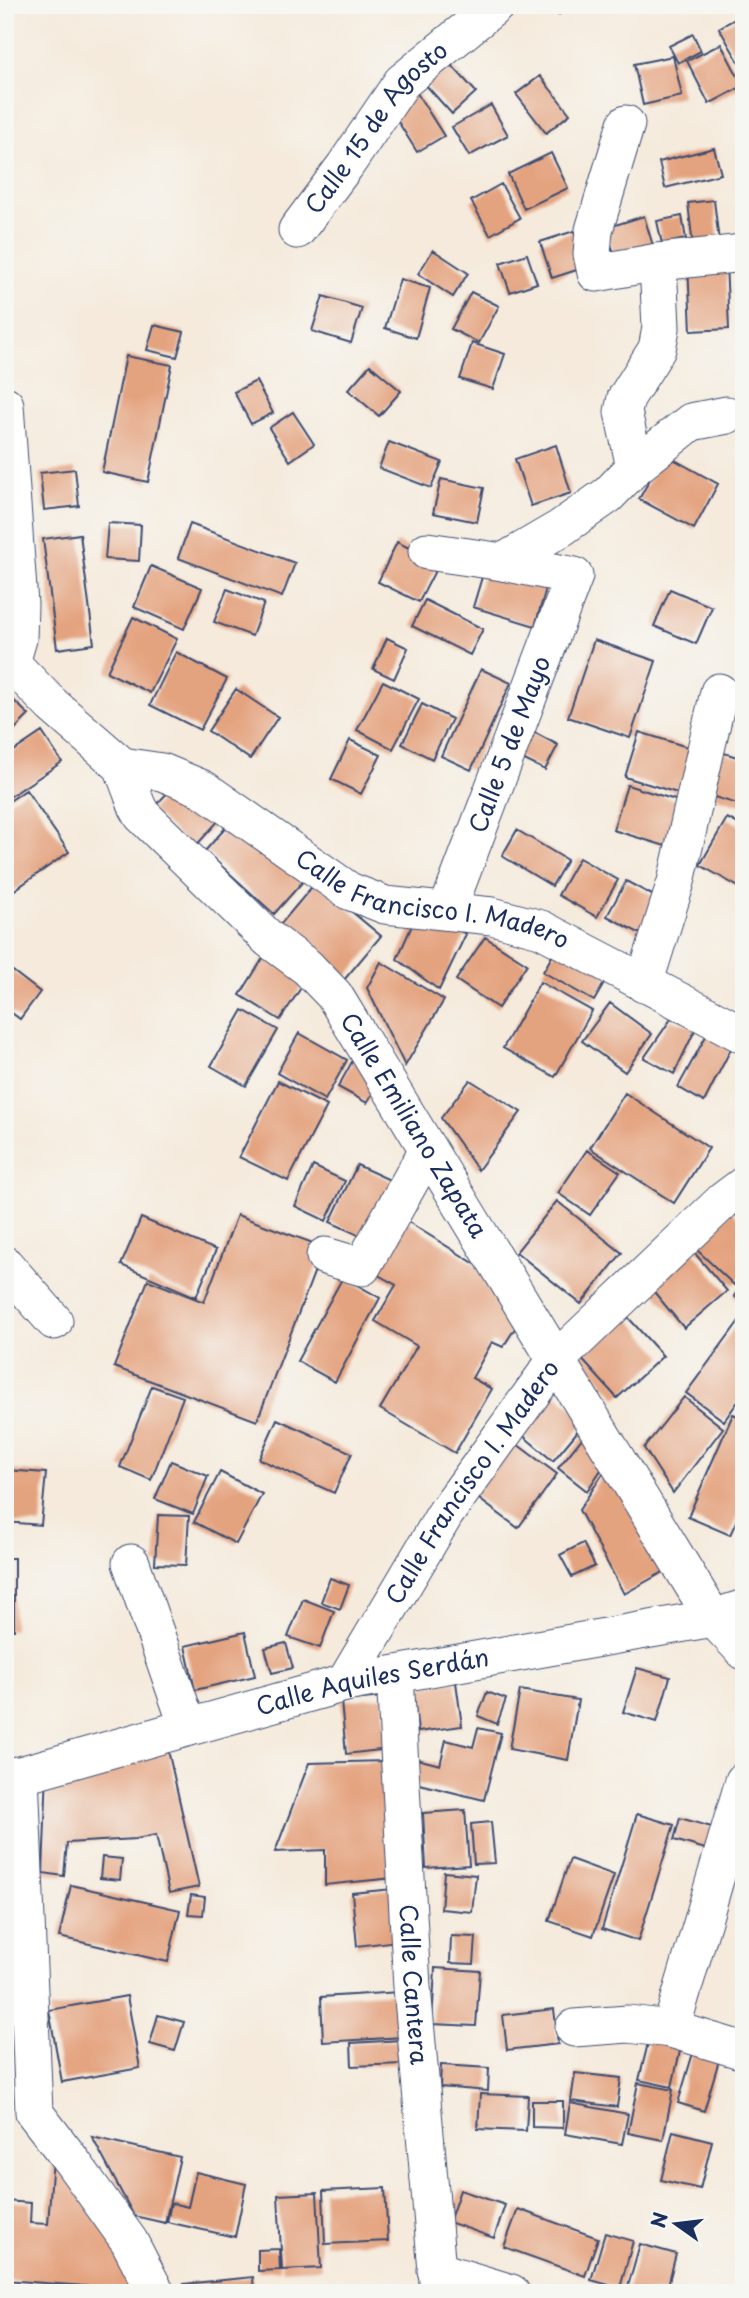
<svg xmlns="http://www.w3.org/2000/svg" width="749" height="2298" font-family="'Playpen Sans',sans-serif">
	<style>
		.building { fill: #e4a37f }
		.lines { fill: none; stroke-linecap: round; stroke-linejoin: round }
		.street-casing { stroke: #3c4b71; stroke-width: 39 }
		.street { stroke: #fff; stroke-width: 37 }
		.labels { text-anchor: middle; stroke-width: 5; stroke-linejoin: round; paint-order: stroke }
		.street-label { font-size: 24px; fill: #1b2f5e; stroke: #f6f6f2 }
	</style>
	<rect width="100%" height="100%" fill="#f6f6f2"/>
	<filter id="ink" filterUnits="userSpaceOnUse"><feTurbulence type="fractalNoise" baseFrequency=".0143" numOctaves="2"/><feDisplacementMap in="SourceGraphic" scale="14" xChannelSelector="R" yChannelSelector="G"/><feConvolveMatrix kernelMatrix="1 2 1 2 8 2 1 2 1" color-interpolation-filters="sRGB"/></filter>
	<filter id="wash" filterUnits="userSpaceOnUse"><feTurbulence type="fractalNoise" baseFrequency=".00686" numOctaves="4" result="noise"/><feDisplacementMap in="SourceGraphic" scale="28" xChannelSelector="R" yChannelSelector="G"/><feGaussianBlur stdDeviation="1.57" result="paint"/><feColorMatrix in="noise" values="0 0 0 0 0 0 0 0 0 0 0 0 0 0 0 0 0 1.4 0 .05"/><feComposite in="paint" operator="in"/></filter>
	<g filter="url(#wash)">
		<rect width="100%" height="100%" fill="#f5eadb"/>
		<g id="blocks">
			<path class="building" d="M552,5H575L558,15Z
				M744,14V71L719,28Z
				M693,34L701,51L678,63L669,46Z
				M721,44L743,86L709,104L687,61Z
				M673,56L682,96L643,105L634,64Z
				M448,61L476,92L452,114L424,83Z
				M540,76L570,114L546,133L516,94Z
				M415,90L444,136L417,152L389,107Z
				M491,105L508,135L469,156L452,127Z
				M714,148L721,174L665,188L659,162Z
				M551,153L568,188L524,209L508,174Z
				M501,184L520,218L490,235L471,201Z
				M714,200L719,242L693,246L688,203Z
				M644,216L654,249L616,260L606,228Z
				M682,216L686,239L662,244L657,221Z
				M574,231L586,267L552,278L540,242Z
				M433,250L468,273L453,297L418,274Z
				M527,254L537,283L510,292L500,263Z
				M726,262L729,329L691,331L688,264Z
				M400,279L430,288L416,338L385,328Z
				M471,292L499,306L479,343L451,329Z
				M323,296L362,308L351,343L312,331Z
				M154,325L184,332L177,357L147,350Z
				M472,343L505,354L493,389L460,379Z
				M126,356L172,365L148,482L102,472Z
				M370,365L401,391L379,416L348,390Z
				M256,381L273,413L251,424L234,392Z
				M293,412L314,444L290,461L269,428Z
				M389,442L442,462L431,488L379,468Z
				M556,445L571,493L531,506L515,459Z
				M664,454L718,484L694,529L639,499Z
				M75,469L79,506L44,510L40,473Z
				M441,479L484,488L477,522L433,513Z
				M108,523L141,525L139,561L105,559Z
				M190,524L295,563L282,597L178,558Z
				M80,534L94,644L57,649L43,539Z
				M397,542L439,563L419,602L378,582Z
				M151,566L202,588L184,629L134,607Z
				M485,567L547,585L535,626L473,607Z
				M227,589L264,603L252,636L214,622Z
				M670,589L712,607L696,644L654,626Z
				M425,600L483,629L470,655L412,626Z
				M133,617L177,639L150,693L107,672Z
				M387,638L408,648L394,679L373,669Z
				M594,640L656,661L630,738L568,717Z
				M176,652L227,679L200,730L150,705Z
				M481,669L511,683L471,770L441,756Z
				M383,681L419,699L393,749L357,730Z
				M236,689L278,717L250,759L208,731Z
				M5,692L29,715L5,739Z
				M422,704L452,719L432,759L402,744Z
				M530,730L558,745L545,770L516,756Z
				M42,732L62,762L5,800V757Z
				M639,732L697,750L684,795L625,777Z
				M350,740L381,755L361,794L331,779Z
				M714,750L744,759V806L701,793Z
				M176,784L221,818L193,849L151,810Z
				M627,785L685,803L672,848L613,830Z
				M26,790L69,852L13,891L5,880V804Z
				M236,816L305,879L274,914L205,851Z
				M727,818L744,827V890L700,865Z
				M517,830L567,860L552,886L502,856Z
				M579,858L618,880L597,917L558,895Z
				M626,881L667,903L648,938L607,916Z
				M316,882L381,936L344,980L279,926Z
				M418,912L466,934L439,990L397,959Z
				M485,937L527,964L498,1008L456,980Z
				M559,944L610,973L594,1001L543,972Z
				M265,955L306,980L280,1020L240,995Z
				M381,962L444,1000L405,1066L367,988Z
				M5,965L40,992L20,1019L5,1008Z
				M540,982L592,1011L555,1077L503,1048Z
				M610,1003L652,1034L625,1072L582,1041Z
				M243,1010L278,1030L246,1086L211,1066Z
				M671,1019L696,1028L674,1074L644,1058Z
				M711,1027L735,1041L704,1102L678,1087Z
				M299,1033L347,1060L325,1100L277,1073Z
				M353,1060L382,1076L367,1103L338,1087Z
				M470,1080L521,1112L478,1170L441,1118Z
				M278,1081L327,1106L288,1181L239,1157Z
				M625,1093L709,1148L674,1203L590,1148Z
				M587,1150L620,1172L590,1215L558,1193Z
				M357,1165L392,1181L365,1238L330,1222Z
				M313,1166L345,1181L326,1221L295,1206Z
				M557,1201L622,1253L581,1304L516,1252Z
				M731,1211L744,1222V1274L734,1285L696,1249Z
				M237,1215L324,1247L257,1421L114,1367L148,1280L204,1302Z
				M141,1218L216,1250L196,1297L121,1265Z
				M402,1218L499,1279L521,1319L503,1347L492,1342L472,1378L492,1389L455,1453L380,1409L417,1346L375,1321L396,1285L371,1271Z
				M692,1250L727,1291L684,1328L650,1287Z
				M343,1277L380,1298L335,1382L297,1361Z
				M744,1282V1303L734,1296Z
				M625,1314L663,1356L617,1398L579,1356Z
				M742,1317L744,1318V1393L724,1421L686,1393Z
				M152,1386L183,1397L151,1480L120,1467Z
				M548,1387L587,1420L553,1461L514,1428Z
				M684,1397L723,1428L673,1493L644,1448Z
				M733,1414L744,1419V1504L730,1535L688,1517Z
				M277,1419L352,1453L334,1493L259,1459Z
				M591,1427L610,1456L587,1491L558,1468Z
				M506,1436L557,1474L518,1528L467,1490Z
				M612,1460L672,1567L624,1594L579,1510Z
				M171,1461L208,1476L193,1514L155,1499Z
				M5,1470L46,1473L41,1525L5,1522Z
				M220,1472L262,1494L236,1544L194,1522Z
				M158,1515L189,1516L186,1565L155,1564Z
				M583,1543L595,1566L572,1577L560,1555Z
				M5,1558H14V1630H5Z
				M330,1578L349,1585L340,1609L321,1602Z
				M303,1599L334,1611L320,1648L288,1637Z
				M245,1632L255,1676L195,1690L185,1646Z
				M286,1643L293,1668L272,1673L265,1648Z
				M637,1668L670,1677L657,1722L623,1712Z
				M456,1682L462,1726L418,1732L413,1687Z
				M520,1690L578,1700L568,1760L509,1749Z
				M487,1692L506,1699L497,1724L478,1716Z
				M383,1697L388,1749L346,1754L341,1701Z
				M478,1728L501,1733L484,1800L411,1782L417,1759L440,1765L446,1740L473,1747Z
				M168,1750L199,1887L169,1893L156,1835L136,1839L67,1843L64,1876L43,1873L47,1771Z
				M386,1761L393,1878L325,1885V1850L275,1852L309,1763Z
				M465,1810L469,1865L426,1868L423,1813Z
				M637,1814L674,1825L638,1941L602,1929Z
				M680,1818L722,1830L716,1852L674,1840Z
				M491,1822L495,1863L474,1864L471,1824Z
				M102,1857L122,1859L120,1880L100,1878Z
				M570,1859L614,1875L593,1936L549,1921Z
				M444,1872L476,1875L472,1912L441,1909Z
				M71,1885L180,1910L168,1962L59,1937Z
				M393,1889L398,1941L357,1946L352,1893Z
				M191,1895L205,1897L203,1915L188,1914Z
				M451,1936L476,1937L474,1964L450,1963Z
				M435,1968L480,1971L476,2026L432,2024Z
				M400,1992L403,2037L323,2042L321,1997Z
				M127,1996L140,2068L62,2082L49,2010Z
				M554,2009L558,2044L507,2050L503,2015Z
				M158,2015L184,2022L175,2051L150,2044Z
				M650,2035L682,2042L672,2087L639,2080Z
				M402,2040L403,2064L352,2066L351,2043Z
				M696,2043L722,2050L704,2111L678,2103Z
				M441,2065L489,2068L488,2091L440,2087Z
				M575,2073L621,2078L617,2107L571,2101Z
				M638,2083L673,2090L663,2140L628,2133Z
				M480,2094L528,2096L526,2131L478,2129Z
				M532,2101H563V2128L532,2127Z
				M570,2103L628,2114L622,2144L565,2134Z
				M673,2131L712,2141L700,2189L661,2180Z
				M92,2137L180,2157L165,2223L134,2216Z
				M53,2158L151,2291L5,2280V2201L31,2203L30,2223L48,2224Z
				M196,2172L246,2184L235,2237L167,2222L171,2203L188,2207Z
				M385,2188L388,2241L325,2244L323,2191Z
				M460,2190L505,2205L494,2238L449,2222Z
				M317,2193L321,2268L282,2270L278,2195Z
				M518,2209L598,2238L585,2276L504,2247Z
				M605,2233L633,2241L620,2288L591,2280Z
				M640,2244L676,2254L666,2293H626Z
				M279,2249L280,2270L258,2271V2250Z
				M253,2277L254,2293H185L184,2284Z
				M54,2288L88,2291V2293H54Z"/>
		</g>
	</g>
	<g filter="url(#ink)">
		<use href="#blocks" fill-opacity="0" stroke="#3c4b71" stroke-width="2"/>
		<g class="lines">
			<defs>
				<g id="street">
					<path d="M626,124L594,230L592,254L596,273L658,262L744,253"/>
					<path id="s1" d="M297,230L345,166L402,82L496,5"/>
					<path d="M5,405L19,604L18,639L11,663"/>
					<path d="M635,467L623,412L626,398L657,349L661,328L658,262"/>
					<path d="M427,551L503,562L561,528L608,495L635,467L691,422L727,415"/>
					<path id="s2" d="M11,663L52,705L122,766L137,806L142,815L269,939L307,967L334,995L713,1618L744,1651"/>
					<path id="s3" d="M122,766L162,772L203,789L349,891L385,905L492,916L541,929L744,1035"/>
					<path id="s4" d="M447,911L574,576L503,562"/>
					<path d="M644,984L676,882L719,692"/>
					<path d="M325,1256L362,1267L427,1151"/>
					<path d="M5,1265L54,1321"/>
					<path d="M131,1563L188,1727"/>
					<path id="s5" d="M395,1675L412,1987L439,2293"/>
					<path id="s6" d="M345,1683L445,1514L556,1360L724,1200L744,1185"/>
					<path d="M20,1775L34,2112L71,2160L129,2241L156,2293"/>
					<path id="s7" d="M5,1776L20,1775L345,1683L713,1618L744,1608"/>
					<path d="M574,2028L628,2024L671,2029L744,2051"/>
					<path d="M671,2029L744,1781"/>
					<path d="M436,2270L511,2293"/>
				</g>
			</defs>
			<use href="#street" class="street-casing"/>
			<use href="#street" class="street"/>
		</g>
	</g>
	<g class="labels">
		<g class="street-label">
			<text dy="8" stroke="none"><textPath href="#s1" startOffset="130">Calle 15 de Agosto</textPath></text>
			<text dy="8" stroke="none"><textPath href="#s4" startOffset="178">Calle 5 de Mayo</textPath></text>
			<text dy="8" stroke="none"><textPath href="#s3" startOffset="345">Calle Francisco I. Madero</textPath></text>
			<text dy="8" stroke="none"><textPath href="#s2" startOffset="621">Calle Emiliano Zapata</textPath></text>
			<text dy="8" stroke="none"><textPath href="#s6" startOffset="238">Calle Francisco I. Madero</textPath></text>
			<text dy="8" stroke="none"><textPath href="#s7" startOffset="380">Calle Aquiles Serdán</textPath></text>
			<text dy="8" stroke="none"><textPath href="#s5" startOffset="310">Calle Cantera</textPath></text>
		</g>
	</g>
	<rect width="749" height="2298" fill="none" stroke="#f6f6f2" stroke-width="28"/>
	<g transform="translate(676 2224) rotate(284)" stroke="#f6f6f2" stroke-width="5" paint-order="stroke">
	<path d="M0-5L12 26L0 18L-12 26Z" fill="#1b2f5e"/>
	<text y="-10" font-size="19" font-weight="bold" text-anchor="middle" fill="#1b2f5e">N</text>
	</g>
</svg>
